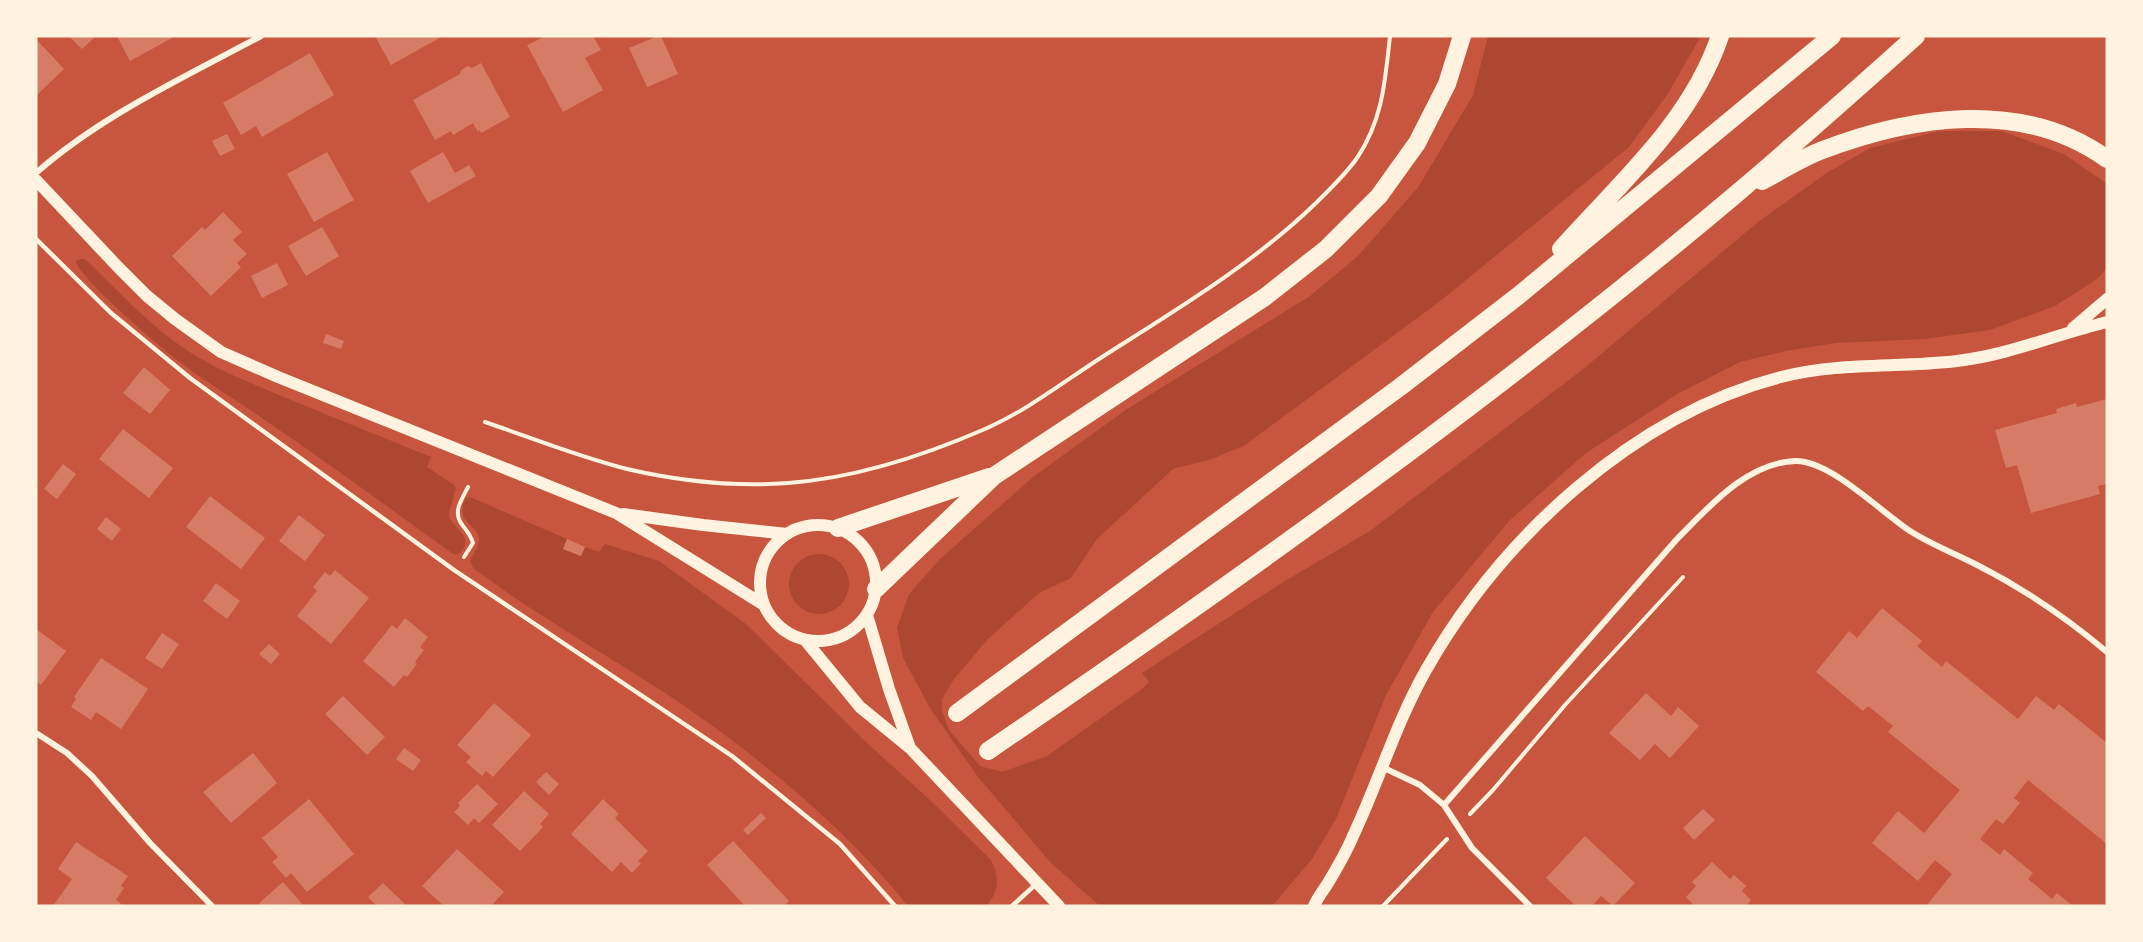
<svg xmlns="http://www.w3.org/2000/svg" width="2143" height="942" font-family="Overpass,sans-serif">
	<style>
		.green { fill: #ae4732 }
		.building { fill: #d67c66 }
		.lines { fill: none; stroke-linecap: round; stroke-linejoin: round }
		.path { stroke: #fff3e0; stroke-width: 4 }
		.service { stroke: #fff3e0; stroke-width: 4.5 }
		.minor { stroke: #fff3e0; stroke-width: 6 }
		.secondary { stroke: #fff3e0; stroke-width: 12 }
		.motorway { stroke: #fff3e0; stroke-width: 18 }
	</style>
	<rect width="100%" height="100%" fill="#c8553d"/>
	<path class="green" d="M1488,36H1701L1667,95L1629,147L1439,302L1245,445L1212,459L1173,469L1097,539L1071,578L1039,593L987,640L954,679L942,699V711L949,730L980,766L1002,772L1047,756L1142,689L1149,682L1142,673L1285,581L1370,531L1582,370L1758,222L1825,174L1870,148L1940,131H2001L2064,154L2107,184V268L2097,279L2055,306L1990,330L1924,339L1836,343L1786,351L1740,362L1679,393L1586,453L1509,521L1433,612L1386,695L1336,819L1312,859L1272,906H1100L1051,863L978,777L930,708L903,658L897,628L909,594L940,559L1033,477L1127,409L1310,296L1358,256L1419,186L1473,95Z
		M80,259H85C118,291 150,326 188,351C216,369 248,382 279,395C329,416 380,436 431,457L427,467L454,485L456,488L449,513L450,519L464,536C467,546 464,551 455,555L449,551C392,510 336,469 278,429C245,405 209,385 176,359C160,347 77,276 76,261Z
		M470,497L567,539L563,549L580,556L585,547L599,552L605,544L659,561L746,624L866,742L931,801L991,860C1000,877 999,892 986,906H908C850,834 778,773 703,719C653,683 598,652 546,618C521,603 498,586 474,569L470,561C473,554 480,545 479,538C477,524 454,522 466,498Z
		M789 584a30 30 0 1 1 60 0a30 30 0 1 1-60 0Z"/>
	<path class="building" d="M69,36H96L82,49Z
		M117,36H171L172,38L130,61Z
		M375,36H443L391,65Z
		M541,36H593L601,50L585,58L603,90L563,112L527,45L542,38Z
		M658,36H661L678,74L647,87L629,48Z
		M36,39L64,69L36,96Z
		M310,53L334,95L262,137L256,126L241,135L223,103Z
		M481,63L510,117L481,133L480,130L478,132L473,123L453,135L451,131L435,140L413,100L460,74L461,70L468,66L472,68Z
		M227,134L235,149L220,156L212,141Z
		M327,152L354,200L314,222L287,174Z
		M443,152L455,173L469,165L476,176L428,203L410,171Z
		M223,212L242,232L233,240L247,254L237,263L241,267L211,296L172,256L202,227L205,230Z
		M322,227L339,256L306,276L288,246Z
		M277,263L288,285L262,298L251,276Z
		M326,334L344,341L341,349L323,343Z
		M144,367L170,390L150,414L123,393Z
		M2107,399V484L2098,486L2100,494L2031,513L2017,465L2006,468L1995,430L2057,413L2056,409L2076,403L2077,407Z
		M123,429L173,468L149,498L99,459Z
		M63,464L76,474L57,499L44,489Z
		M210,496L265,538L241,569L186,527Z
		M299,515L325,535L305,561L279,541Z
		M106,517L121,529L112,541L97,529Z
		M567,539L585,547L581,556L563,549Z
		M335,570L369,598L331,644L297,616L317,591L313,587L325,572L330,576Z
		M216,583L240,601L227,619L203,601Z
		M1882,608L1922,641L1917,646L1942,667L1946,661L2018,719L2036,696L2054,710L2059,704L2107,743V844L2028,780L2014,798L2020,803L2003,824L1996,819L1980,839L2000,855L2004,849L2033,873L2028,879L2052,899L2057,893L2073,906H1929L1927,905L1952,874L1935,860L1918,881L1872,843L1898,811L1924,833L1960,790L1888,732L1893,726L1868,706L1863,711L1816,672L1849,631L1857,638Z
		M405,618L428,637L420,647L424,650L415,662L417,664L407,677L404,675L394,687L363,661L392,625L397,629Z
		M36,629L66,651L41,685L36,681Z
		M162,633L179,644L162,669L145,658Z
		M269,644L280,654L271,664L259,654Z
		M101,658L148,689L121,729L96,712L91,720L71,707L76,699L74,697Z
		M1646,693L1671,716L1678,707L1699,726L1670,758L1655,744L1640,760L1609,733Z
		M343,696L385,737L367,755L325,714Z
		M494,703L531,735L493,777L486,771L482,776L466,762L471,757L457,745Z
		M404,748L421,760L413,771L396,759Z
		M253,753L277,783L231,823L203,792Z
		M546,772L559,784L549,795L536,782Z
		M477,784L498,804L479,823L474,818L468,825L454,812L460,806L458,803Z
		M524,791L549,814L540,824L543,827L520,851L492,825Z
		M309,799L354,854L307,892L291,873L286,878L272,862L278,857L262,838Z
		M603,799L619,814L615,818L648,851L638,861L641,863L632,873L621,862L612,872L571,834Z
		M1703,809L1715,820L1694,840L1683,828Z
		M761,813L766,818L748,835L743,830Z
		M1585,836L1635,883L1613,906L1601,896L1592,906H1576L1546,878Z
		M733,841L789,901L784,906H745L707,865Z
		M76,842L128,876L121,886L124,888L116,900L124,906H53L72,879L58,869Z
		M457,849L504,892L491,906H444L422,886Z
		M1712,862L1730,879L1734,875L1746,886L1742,891L1751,900L1746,906H1695L1686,897L1696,886L1692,882Z
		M283,882L304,906H262L259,903Z
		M383,883L405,904L403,906H377L368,897Z"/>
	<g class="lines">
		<path class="path" d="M485,422C532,438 579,457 627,469C679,481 735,487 788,483C857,478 923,456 985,429C1026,411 1062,383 1099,359C1174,311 1252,265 1316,203C1330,189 1346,174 1357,158C1383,119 1385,81 1390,36
			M464,557L473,543C471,536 468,532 463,526C452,512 461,501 468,487
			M1470,814L1493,790L1565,705L1683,577
			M1383,906L1447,839"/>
		<path class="service" d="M36,239L111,313L190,378L454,570L732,756L840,844L895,906
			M1012,906L1035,885"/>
		<path class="minor" d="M36,173C102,115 185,77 261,36
			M36,733L67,753L92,776L150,843L212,906
			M1382,767L1420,785L1444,805L1472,848L1530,906
			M1444,805L1677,539C1708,508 1747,462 1796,461C1831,461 1881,512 1910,531C1932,545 1956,554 1979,566C2024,589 2068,619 2107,652"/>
		<path class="secondary" d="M36,180L118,267L147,296L175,319L221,352L278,377L616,513L764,605
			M2073,328L2107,299
			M623,514L703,525L787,534
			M760 583a58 58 0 1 1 116 0a58 58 0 1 1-116 0Z
			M867,615L889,689L910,748
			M805,640L860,707L910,748L1059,906
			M1314,906C1317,898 1323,891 1328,883C1337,868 1346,853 1353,836C1379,781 1396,723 1426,670C1501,538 1633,415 1781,377C1839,362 1898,368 1957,361C2009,355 2057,334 2107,322"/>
		<path class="motorway" d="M1762,181C1781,171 1800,159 1820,151C1911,116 2022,98 2107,159
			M1561,249C1620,183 1691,122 1720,36
			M838,528L989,477
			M876,589L994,476L1265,297L1326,249L1379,196L1417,143L1447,84L1462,36
			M957,713L1400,387L1518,296L1832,36
			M988,751C1244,576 1498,395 1735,195C1796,143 1856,90 1916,36"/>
	</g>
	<rect width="2143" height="942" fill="none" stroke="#fff3e0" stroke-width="75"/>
</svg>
